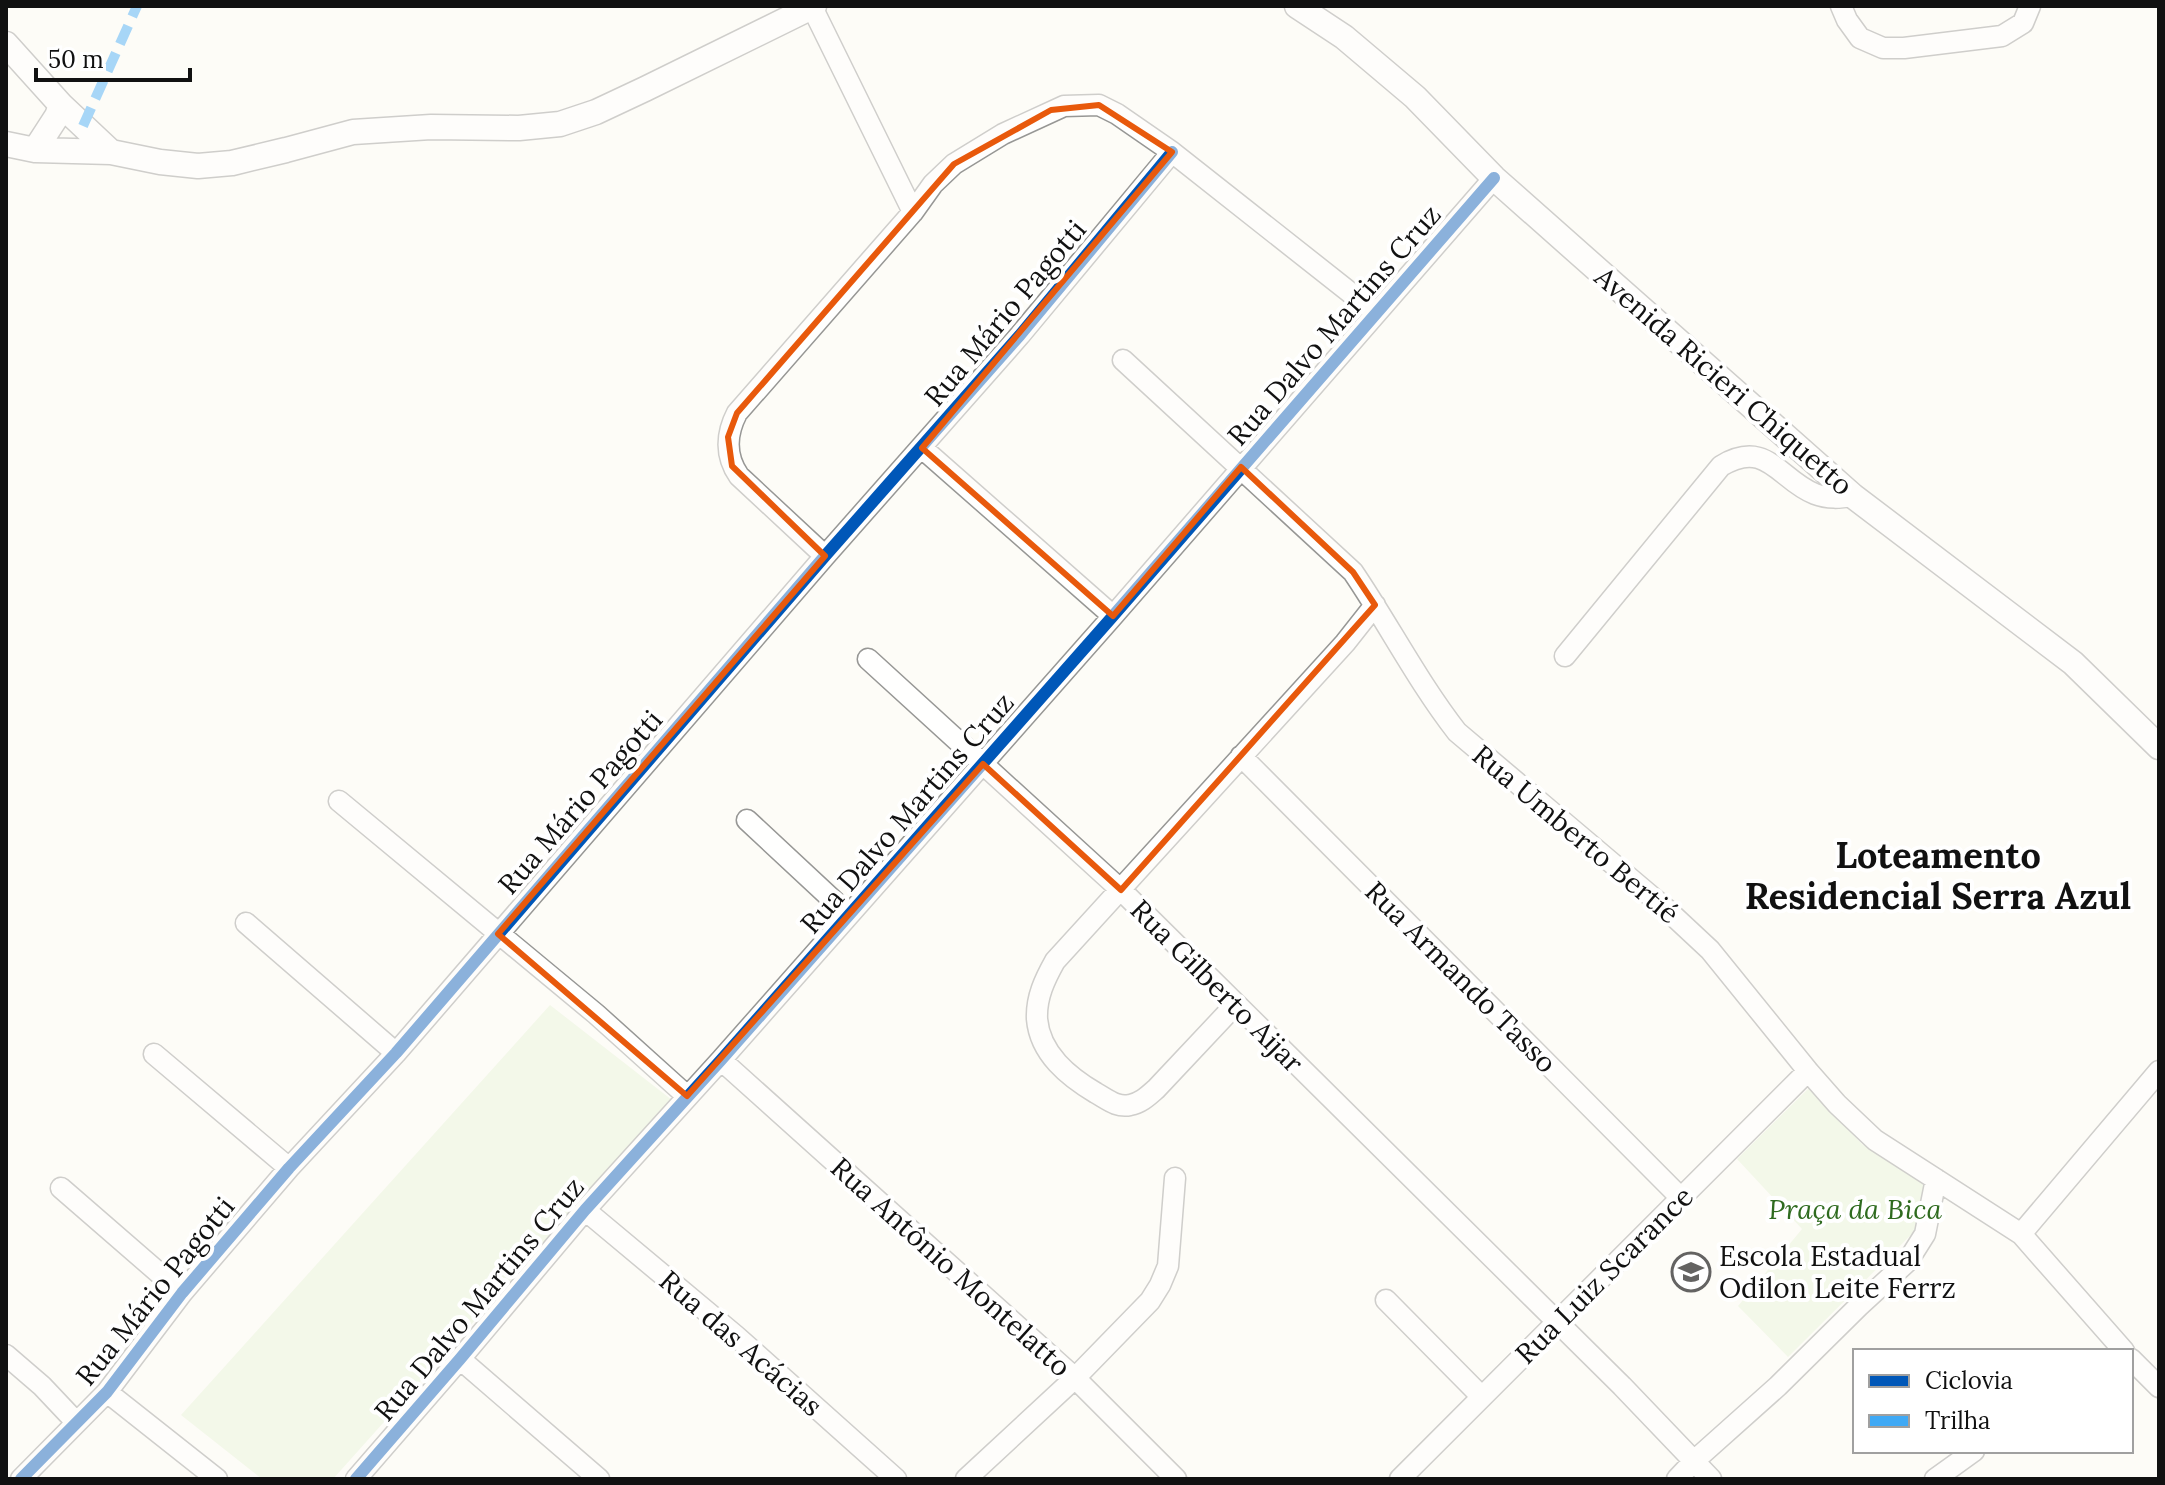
<svg xmlns="http://www.w3.org/2000/svg" width="2165" height="1485" font-family="Lora,serif">
	<style>
		.green { fill: #e7f3d7 }
		.lines { fill: none; stroke-linecap: round; stroke-linejoin: round }
		.minor-casing { stroke: #979795; stroke-width: 23 }
		.tertiary-casing { stroke: #979795; stroke-width: 27 }
		.minor { stroke: #fffffe; stroke-width: 20 }
		.tertiary { stroke: #fffffe; stroke-width: 24 }
		.quiet { stroke: #3fa9f5; stroke-width: 10; stroke-dasharray: 20 10; stroke-linecap: butt }
		.cycleway-casing { stroke: #fff; stroke-width: 17 }
		.cycleway { stroke: #0057b8; stroke-width: 12 }
		.marked { fill: none; stroke: #e8590c; stroke-width: 6; stroke-linejoin: round }
		.labels { text-anchor: middle; stroke-width: 8; stroke-linejoin: round; paint-order: stroke }
		.street-label { font-size: 28px; fill: #111; stroke: #fff }
		.park-label { font-size: 28px; font-style: italic; fill: #2f6b1f; stroke: #fff }
		.poi-label { font-size: 28px; fill: #111; stroke: #fff; text-anchor: start }
		.district-label { font-size: 36px; font-weight: bold; fill: #111; stroke: #fff }
	</style>
	<rect width="100%" height="100%" fill="#fdfcf7"/>
	<path class="green" d="M550,1005L672,1100L333,1479H262L181,1415Z
		M1809,1088L1862,1144L1925,1184L1919,1227L1788,1357L1738,1306L1802,1229L1737,1159Z"/>
	<g class="lines">
		<defs>
			<path id="minor" d="M1841,6L1847,20L1860,38L1883,48H1904L2002,36L2023,23L2030,6
				M812,7L913,212
				M1123,360L1353,572C1389,625 1418,682 1457,732L1665,908L1710,950L1808,1071L1837,1104L1875,1140L2021,1234L2124,1351
				M922,448L1113,616
				M825,556L739,476C725,456 726,434 737,413L913,212L933,184L954,164L1003,134L1064,106L1099,105L1117,114L1172,152L1376,313
				M1565,656L1721,466C1767,438 1779,480 1815,494C1828,499 1840,498 1853,496
				M868,659L1121,890L1622,1386L1711,1479
				M1241,756L1681,1198
				M339,801L596,1014L687,1096
				M747,820L849,915
				M246,923L396,1053
				M1235,1005L1156,1089C1148,1096 1141,1103 1130,1105C1117,1108 1107,1099 1096,1093C1069,1077 1040,1054 1037,1019C1036,997 1045,979 1055,961L1345,643L1375,605
				M154,1054L289,1168
				M721,1060L1075,1378L1176,1479
				M61,1188L182,1293
				M585,1210L736,1336L896,1479
				M2021,1234L2159,1071
				M1386,1300L1482,1397
				M6,1355L42,1386L76,1422
				M460,1359L599,1479
				M2131,1359L2159,1387
				M107,1392L217,1479
				M21,1479L107,1392L182,1293L289,1168L396,1053L825,556L1020,335L1172,152
				M356,1479L460,1359L585,1210L721,1060L1113,616L1494,178
				M966,1479L1075,1378L1150,1301L1160,1285L1168,1266L1175,1178
				M1400,1479L1808,1071
				M1677,1479L1694,1461L1778,1386L1859,1306L1908,1261L1925,1234L1936,1179
				M1935,1479L1974,1451"/>
			<path id="tertiary" d="M1297,6L1344,37L1415,97L1494,178L1853,496L2073,663L2159,747
				M6,44L61,105L111,152
				M6,144L35,150L111,152L160,162L198,166L232,163L286,150L353,132L431,127L519,128L560,124L596,112L645,89L814,6
				M35,150L57,116L61,105"/>
		</defs>
		<use href="#minor" class="minor-casing"/>
		<use href="#tertiary" class="tertiary-casing"/>
		<use href="#minor" class="minor"/>
		<use href="#tertiary" class="tertiary"/>
		<path class="quiet" d="M83,126L137,6"/>
		<defs>
			<path id="cycleway" d="M21,1479L107,1392L182,1293L289,1168L396,1053L825,556L1020,335L1172,152
				M356,1479L460,1359L585,1210L721,1060L1113,616L1494,178"/>
		</defs>
		<use href="#cycleway" class="cycleway-casing"/>
		<use href="#cycleway" class="cycleway"/>
	</g>
	<path d="M0 0H2165V1485H0ZM1099,105L1172,152L922,448L1113,616L1241,467L1353,572L1375,605L1121,890L983,764L687,1096L498,934L825,556L732,466L728,437L737,413L954,164L1051,110Z" fill="#fdfcf7" fill-opacity=".55" fill-rule="evenodd"/>
	<path class="marked" d="M1099,105L1172,152L922,448L1113,616L1241,467L1353,572L1375,605L1121,890L983,764L687,1096L498,934L825,556L732,466L728,437L737,413L954,164L1051,110Z"/>
	<defs>
		<symbol id="school-ring" viewBox="-11 -11 22 22"><circle r="9.5" fill="#fff" stroke="#646362" stroke-width="1.5"/><path d="M0-5L7-2L0 1L-7-2ZM-4 1L0 2.5L4 1V4Q0 6-4 4Z" fill="#646362"/></symbol>
	</defs>
	<g fill-rule="evenodd">
		<use href="#school-ring" x="1669" y="1250" width="44" height="44"/>
	</g>
	<g class="labels">
		<g class="street-label">
			<text transform="translate(1005 313) rotate(-50)" y="10">Rua Mário Pagotti</text>
			<text transform="translate(1334 325) rotate(-49)" y="10">Rua Dalvo Martins Cruz</text>
			<text transform="translate(1724 381) rotate(41)" y="10">Avenida Ricieri Chiquetto</text>
			<text transform="translate(580 802) rotate(-49)" y="10">Rua Mário Pagotti</text>
			<text transform="translate(907 813) rotate(-49)" y="10">Rua Dalvo Martins Cruz</text>
			<text transform="translate(1576 834) rotate(40)" y="10">Rua Umberto Bertié</text>
			<text transform="translate(1461 977) rotate(45)" y="10">Rua Armando Tasso</text>
			<text transform="translate(1217 986) rotate(45)" y="10">Rua Gilberto Aijar</text>
			<text transform="translate(951 1267) rotate(42)" y="10">Rua Antônio Montelatto</text>
			<text transform="translate(1604 1275) rotate(-45)" y="10">Rua Luiz Scarance</text>
			<text transform="translate(155 1291) rotate(-51)" y="10">Rua Mário Pagotti</text>
			<text transform="translate(479 1299) rotate(-50)" y="10">Rua Dalvo Martins Cruz</text>
			<text transform="translate(741 1343) rotate(41)" y="10">Rua das Acácias</text>
		</g>
		<g class="park-label">
			<text x="1855" y="1219">Praça da Bica</text>
		</g>
		<g class="poi-label">
			<text x="1719" y="1266">Escola Estadual<tspan x="1719" dy="32">Odilon Leite Ferrz</tspan></text>
		</g>
		<g class="district-label">
			<text x="1938" y="868">Loteamento<tspan x="1938" dy="41">Residencial Serra Azul</tspan></text>
		</g>
	</g>
	<rect width="2165" height="1485" fill="none" stroke="#111111" stroke-width="16"/>
	<rect x="1853" y="1349" width="280" height="104" fill="#ffffff" stroke="#a0a0a0" stroke-width="2"/>
	<rect x="1869" y="1375" width="40" height="12" fill="#0057b8" stroke="#a0a0a0" stroke-width="2"/>
	<text x="1925" y="1389" font-size="24" fill="#111111">Ciclovia</text>
	<rect x="1869" y="1415" width="40" height="12" fill="#3fa9f5" stroke="#a0a0a0" stroke-width="2"/>
	<text x="1925" y="1429" font-size="24" fill="#111111">Trilha</text>
	<path d="M36 68v12h154v-12" fill="none" stroke="#111111" stroke-width="4"/>
	<text x="48" y="68" font-size="24" fill="#111111" stroke="#ffffff" stroke-width="6" paint-order="stroke">50 m</text>
</svg>
